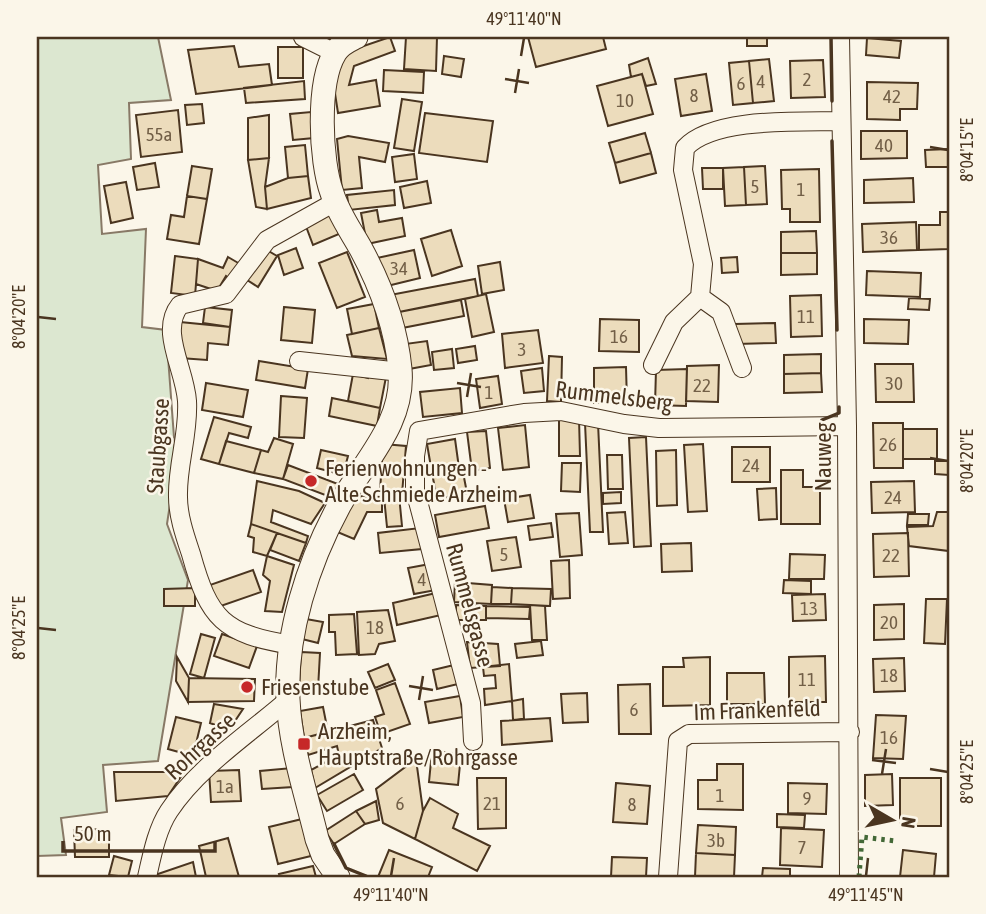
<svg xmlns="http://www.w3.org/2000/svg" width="986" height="914" font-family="'Asap Condensed',sans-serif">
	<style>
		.green { fill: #dce7d0; stroke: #887966; stroke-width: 2 }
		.building { fill: #ecdcbc; stroke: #4a3520; stroke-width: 2 }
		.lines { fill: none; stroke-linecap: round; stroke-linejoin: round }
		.minor-casing { stroke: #4a3520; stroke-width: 20 }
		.tertiary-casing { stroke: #4a3520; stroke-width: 25 }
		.minor { stroke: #fbf6e9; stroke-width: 18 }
		.tertiary { stroke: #fbf6e9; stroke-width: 23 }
		.hedge { stroke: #436837; stroke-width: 5; stroke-dasharray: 3.5 5; stroke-linecap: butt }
		.wall { stroke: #4a3520; stroke-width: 3.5 }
		.ticks { fill: none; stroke: #4a3520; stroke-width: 2.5 }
		.poi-dot { fill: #c62828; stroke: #fbf6e9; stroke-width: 2.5 }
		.labels { text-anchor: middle; stroke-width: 5; stroke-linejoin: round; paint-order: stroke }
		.number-label { font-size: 19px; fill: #725f47 }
		.street-label { font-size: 23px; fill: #4a3520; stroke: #fbf6e9 }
		.poi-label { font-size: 23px; fill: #4a3520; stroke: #fbf6e9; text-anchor: start }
		.neatline { fill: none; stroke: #4a3520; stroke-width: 2.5 }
		.ticks-label { font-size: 18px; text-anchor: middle; fill: #4a3520 }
	</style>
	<rect width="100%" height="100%" fill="#fbf6e9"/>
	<path class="green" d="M37,37H158L171,100L129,103L131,159L98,165L102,234L146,229L142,327L166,330L176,464L167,524L188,580L158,761L103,765L107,812L61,818L66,855L37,856Z"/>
	<path class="building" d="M390,37L395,51L354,66L349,85L376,80L380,106L338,113L334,87L343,53Z
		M406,37H437L436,71L404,69Z
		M528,37H603L606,49L536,67Z
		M747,37H767V46H747Z
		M867,38L901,41L899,58L866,55Z
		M234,46L239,67L269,64L272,85L196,94L188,50Z
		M278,47H303V78H278Z
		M444,56L464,59L461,77L442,74Z
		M648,58L656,84L646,86L642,74L631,77L629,65Z
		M769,59L774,101L753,103L749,61Z
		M823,60L825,97L791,98L790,61Z
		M749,61L753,103L733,105L729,63Z
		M384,70L424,72L423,93L383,91Z
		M642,74L653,114L608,126L597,86Z
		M706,74L712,111L681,116L675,79Z
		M304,81L305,99L246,103L244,88Z
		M867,82L918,83L917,109H900V120L867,119Z
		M402,99L422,102L414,151L394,148Z
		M202,104L204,123L187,125L185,105Z
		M178,110L182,152L141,157L136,115Z
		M311,112L314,138L293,140L290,114Z
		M425,113L493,121L487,162L419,153Z
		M269,115V158L248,160V118Z
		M861,131H907V158L861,159Z
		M645,133L651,153L615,163L609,143Z
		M348,136L389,143L385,162L359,157L362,188L342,190L337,139Z
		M305,145L308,176L288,178L285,147Z
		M949,149V167H926L925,150Z
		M651,153L656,173L620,183L615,163Z
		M414,154L417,179L395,182L392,157Z
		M269,158L265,187L267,209L256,207L248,160Z
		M155,163L159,187L137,190L133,167Z
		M192,166L212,169L207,199L187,196Z
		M765,166L767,204L746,205L744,167Z
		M744,167L746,205L725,206L723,168Z
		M702,168H723V189H703Z
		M819,169L820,222H790V209H782L781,170Z
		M308,176L311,198L267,209L265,187L288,178Z
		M913,178L914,202L864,203V180Z
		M427,181L431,203L404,208L400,187Z
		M126,182L133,218L111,223L104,186Z
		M394,190L395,205L349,210L347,195Z
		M187,196L207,199L199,244L167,239L171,215L184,217Z
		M377,210L379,222L402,218L405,236L367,244L361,213Z
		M330,211L339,234L313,245L304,221Z
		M940,212H949V249L919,250V225H940Z
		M916,222L917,250L863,252L862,224Z
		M451,230L462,266L432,276L421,239Z
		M816,231L817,253H781V232Z
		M262,247L277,256L258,287L244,278Z
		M296,248L303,268L284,275L278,255Z
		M414,250L420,278L383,287L377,258Z
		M347,252L365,297L337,308L319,263Z
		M781,253H817V274L781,275Z
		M175,256L198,259L195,296L171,293Z
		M228,257L240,264L231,280L226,276L217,291L196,284L198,259L223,268Z
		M737,257L738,272L722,273L721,258Z
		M500,262L504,290L482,294L478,266Z
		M867,271L921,273L920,297L866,295Z
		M475,279L478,296L394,313L390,295Z
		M486,294L494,332L472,337L465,299Z
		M821,295L822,336L791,337L790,296Z
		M909,298L930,299L929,310L908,309Z
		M461,300L464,316L397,329L394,313Z
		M374,304L379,328L352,334L347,309Z
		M205,307L232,310L230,327L203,323Z
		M284,307L315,310L312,343L281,340Z
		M600,319L639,320V352L599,351Z
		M864,319L909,320L908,344L864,343Z
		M180,322L230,327L228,345L208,343L207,360L180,358Z
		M775,323L776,343L736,344L735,324Z
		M379,328L387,359L352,356L347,335Z
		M538,330L543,363L505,368L502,334Z
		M427,341L431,365L409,369L405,344Z
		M475,346L477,360L458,363L456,349Z
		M452,349L454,368L434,370L432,352Z
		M821,354V373L784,374V355Z
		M549,356L562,357L561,402L547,401Z
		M259,361L308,369L305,388L256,380Z
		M875,364H913L914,402H876Z
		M719,365L718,402L686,401L687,366Z
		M626,367L627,403H594V368Z
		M542,368L544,391L524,393L521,371Z
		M687,369L686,406L655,405L656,370Z
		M369,372L386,377L380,408L348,401L353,374L368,378Z
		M821,373L822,392L784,393V374Z
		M498,376L502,404L480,408L476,379Z
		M206,383L248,390L243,417L202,410Z
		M460,388L462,413L423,417L420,392Z
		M281,396L307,398L304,438L279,437Z
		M332,398L380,408L377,426L329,416Z
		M214,417L251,427L248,438L229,433L219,464L201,459Z
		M579,418L580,456H559V419Z
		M585,423H598L603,532H590Z
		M873,423H903V468H874Z
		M525,425L529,467L503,470L498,428Z
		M903,429H937V459H903Z
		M486,431L490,468L472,471L467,432Z
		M646,437L651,546L634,547L629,438Z
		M274,438L293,444L283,479L254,473L261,450L268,452Z
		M455,439L459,468L432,473L427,444Z
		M226,441L261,450L254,473L219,464Z
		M383,444L406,446L402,494L380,492Z
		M703,444L707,511L688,512L684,445Z
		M732,447H770V482H732Z
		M321,450L348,456L343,475L317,468Z
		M676,450L677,505L657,506L656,451Z
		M607,455H622L623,489H608Z
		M935,461H949V475L935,474Z
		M562,463H581L580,492L561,491Z
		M288,465L338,484L333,498L283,479Z
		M462,467L467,493L437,499L432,473Z
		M781,470H803V487H820V524H781Z
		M257,481L299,491L325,503L311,524L273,510L271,522L308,536L306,543L251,524Z
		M914,481L915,512L872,513L871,482Z
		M776,488L777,519L759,520L757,489Z
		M621,492V503L603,504V493Z
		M399,495L402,526L387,527L384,497Z
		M530,495L534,518L508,522L504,499Z
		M352,496L382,497V512H367L354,539L335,531Z
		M485,506L489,528L439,537L435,515Z
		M625,512L628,543L609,544L607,513Z
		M937,512H949V551L909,546L907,527L933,526Z
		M579,513L582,555L560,557L556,514Z
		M908,514H929L928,525H907Z
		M551,523L553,537L530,540L528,526Z
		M251,524L277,533L267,556L253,552L254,538L248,536Z
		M420,528L422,549L380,553L378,533Z
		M277,533L306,543L299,561L270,550Z
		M908,533L909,576L874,577L873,534Z
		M516,537L521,567L492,571L487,541Z
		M691,543L692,571L662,572L661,544Z
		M790,554L825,555L824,579H789Z
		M267,556L294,565L282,612L265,611L270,581L263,575Z
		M569,560L570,598L553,599L551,561Z
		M430,564L436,590L414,594L408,568Z
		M253,570L261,592L215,608L207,586Z
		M784,580L811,581V594L783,593Z
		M455,582L492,585L491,604L454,602Z
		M492,587L512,588L511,604H491Z
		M195,588V606H164V589Z
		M512,588L551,589L550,606L511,604Z
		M436,593L441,615L397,625L393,603Z
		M825,594L826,620L793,621L792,595Z
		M926,599H947L945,644L924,643Z
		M904,604V639L874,640V605Z
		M456,605L486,606V620H456Z
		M530,605L545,606L547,640H532Z
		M486,606L530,607L529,619L486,618Z
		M388,610L395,641L379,644L375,654L359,655L357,612Z
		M354,614L357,654L336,655L335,632H329V615Z
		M306,619L323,622L318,643L302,639Z
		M201,634L215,638L204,678L190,674Z
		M222,634L257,646L249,668L214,656Z
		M541,641L543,655L517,658L515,644Z
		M467,642L498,644L500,666L470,668Z
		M301,652L320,653L318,689L299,687Z
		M825,656L826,702H789V657Z
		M177,657L189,678L188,702L176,681Z
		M710,657V705L663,706V667H684L683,658Z
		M904,658L905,691L874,692L873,659Z
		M388,664L395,680L375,688L368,672Z
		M509,664L512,701L485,705L484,689L496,688L495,675L484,676L483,667Z
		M454,665L458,684L437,689L433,670Z
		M727,673H764L765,704H727Z
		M189,678L255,679L254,701L188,702Z
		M395,683L410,724L381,734L375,717L384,714L376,690Z
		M650,684L651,734H619L618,685Z
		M587,693L588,722L563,723L561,694Z
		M460,696L463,717L429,723L425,702Z
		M523,699L524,719L513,720L512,701Z
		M214,704L243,709L229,730L210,723Z
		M323,707L328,732L304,738L300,711Z
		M876,715L906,716L903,759L873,758Z
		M176,717L201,723L193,756L168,749Z
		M550,718L552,741L502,745L501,721Z
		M373,720L382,748L315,788L311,770L339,755L337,746L308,755L304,738Z
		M432,751L461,754L458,785L429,782Z
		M416,759L423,811L415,839L383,823L376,789Z
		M717,764H743V810L698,809V780H717Z
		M292,768L293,787L262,789L260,771Z
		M239,770L241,801L211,802L209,771Z
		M114,772H184L168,796L116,801Z
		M354,774L363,790L327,811L317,795Z
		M892,774L893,805L865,806V775Z
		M477,778H506V828L478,829Z
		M900,778H941V826H900Z
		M616,783L650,786L647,824L613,822Z
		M788,783L827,784L826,814L788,813Z
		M430,798L458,814L453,828L490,846L477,871L415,839L423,811Z
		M376,801L379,820L365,824L356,811Z
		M356,811L365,824L334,844L325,831Z
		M777,814L805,815L804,828L777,827Z
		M302,819L311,856L278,864L269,827Z
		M698,825L736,827L735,855L696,853Z
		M781,828L824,830L822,867L780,865Z
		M109,829V857H75L74,830Z
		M228,838L239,877H206L199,846Z
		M389,850L432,867L428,877H378Z
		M903,850L936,854L934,877H900Z
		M696,853L735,855L734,877H695Z
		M114,856L132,861L128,877L109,875Z
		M612,857L647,858L646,877H611Z
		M193,862L196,877H155V875Z
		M313,866L316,877H280L279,874Z
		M763,868L790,869V877H762Z"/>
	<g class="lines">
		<defs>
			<path id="minor" d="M303,37L335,53
				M840,37L847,426L849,877
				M299,361L401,372
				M653,365L674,322L700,297
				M742,368L721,312L700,297L703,264L683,170L685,148C713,117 801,122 841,121
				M419,431L524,413L561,411L624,424L659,428L847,426
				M419,431L415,456V490L471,703L473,741
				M292,645C223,634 209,619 191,554C185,536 178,516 178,497C177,465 189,434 187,401C185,369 159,331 180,305L226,294L267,240L335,202
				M147,877C152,855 157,829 169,811C198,767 249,734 288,700
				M668,877L678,741L689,734L850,732"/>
			<path id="tertiary" d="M338,877L323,855L317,839C306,793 290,746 288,699C285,634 308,563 339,506C363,462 405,424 400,369C396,327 381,286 361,249C351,231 338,213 332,193C320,161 317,82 335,53C340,44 348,41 356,37"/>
		</defs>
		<use href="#minor" class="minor-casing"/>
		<use href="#tertiary" class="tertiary-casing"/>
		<use href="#minor" class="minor"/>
		<use href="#tertiary" class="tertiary"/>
		<path class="hedge" d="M859,877L862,837L896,841"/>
		<path class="wall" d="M831,37L832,101
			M832,141L837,330
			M822,420L839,413V407
			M334,844L346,868L366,876"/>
	</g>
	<path class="ticks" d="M521,56L524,38M505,79L529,83M515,93L519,69M930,147L948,150M38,317L56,319M457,383L481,387M467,397L471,373M930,458L948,461M38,628L56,630M409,686L433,690M419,700L423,676M872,760L896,763M930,769L948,772M882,774L886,749M391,876L394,858M866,876L868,858"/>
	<g class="poi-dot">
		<circle cx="311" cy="481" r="7"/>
		<circle cx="247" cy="687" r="7"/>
		<rect x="297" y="737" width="14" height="14" rx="3.5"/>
	</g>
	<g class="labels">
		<g class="number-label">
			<text x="807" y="86">2</text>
			<text x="761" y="88">4</text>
			<text x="741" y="90">6</text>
			<text x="694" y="102">8</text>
			<text x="892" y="103">42</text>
			<text x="625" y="107">10</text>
			<text x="159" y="141">55a</text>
			<text x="884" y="152">40</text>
			<text x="755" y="193">5</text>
			<text x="801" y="196">1</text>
			<text x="889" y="244">36</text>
			<text x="399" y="275">34</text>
			<text x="806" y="323">11</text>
			<text x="619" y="343">16</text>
			<text x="522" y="356">3</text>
			<text x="894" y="390">30</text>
			<text x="702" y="392">22</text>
			<text x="489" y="399">1</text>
			<text x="888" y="451">26</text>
			<text x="751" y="472">24</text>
			<text x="893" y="504">24</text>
			<text x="504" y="561">5</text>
			<text x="891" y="562">22</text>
			<text x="422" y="586">4</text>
			<text x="809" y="615">13</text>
			<text x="889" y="629">20</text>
			<text x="375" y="634">18</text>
			<text x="889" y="682">18</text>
			<text x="807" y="686">11</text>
			<text x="634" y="716">6</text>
			<text x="889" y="744">16</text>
			<text x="225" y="793">1a</text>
			<text x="720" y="802">1</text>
			<text x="807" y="805">9</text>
			<text x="400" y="810">6</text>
			<text x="492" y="810">21</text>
			<text x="632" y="811">8</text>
			<text x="716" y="847">3b</text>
			<text x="802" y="854">7</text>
		</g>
		<g class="street-label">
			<text transform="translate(614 396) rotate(7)" y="8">Rummelsberg</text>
			<text transform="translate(158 446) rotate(-86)" y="8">Staubgasse</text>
			<text transform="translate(823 457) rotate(-90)" y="8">Nauweg</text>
			<text transform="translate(470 605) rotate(75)" y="8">Rummelsgasse</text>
			<text transform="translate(757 710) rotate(-2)" y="8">Im Frankenfeld</text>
			<text transform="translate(200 746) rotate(-43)" y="8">Rohrgasse</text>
		</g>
		<g class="poi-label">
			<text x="325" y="476">Ferienwohnungen -<tspan x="325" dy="26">Alte Schmiede Arzheim</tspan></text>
			<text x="261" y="695">Friesenstube</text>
			<text x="318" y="739">Arzheim,<tspan x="318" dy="26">Hauptstraße/Rohrgasse</tspan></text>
		</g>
	</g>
	<rect width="986" height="914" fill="none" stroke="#fbf6e9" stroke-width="77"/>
	<g transform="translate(892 820) rotate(99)" stroke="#fbf6e9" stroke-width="5" paint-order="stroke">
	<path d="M0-5L12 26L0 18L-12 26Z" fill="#4a3520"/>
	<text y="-10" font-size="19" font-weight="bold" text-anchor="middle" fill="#4a3520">N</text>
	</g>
	<path d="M63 841v10h152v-10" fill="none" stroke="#4a3520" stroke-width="3.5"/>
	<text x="74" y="841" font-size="21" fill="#4a3520" stroke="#fbf6e9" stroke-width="5" paint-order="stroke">50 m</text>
	<rect x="38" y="38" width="910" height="838" class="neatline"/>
	<g class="ticks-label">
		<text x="524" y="25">49°11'40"N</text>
		<text transform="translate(967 150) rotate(-90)" y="6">8°04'15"E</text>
		<text transform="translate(19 317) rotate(-90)" y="6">8°04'20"E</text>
		<text transform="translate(967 461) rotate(-90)" y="6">8°04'20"E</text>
		<text transform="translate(19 628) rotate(-90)" y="6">8°04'25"E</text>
		<text transform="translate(967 772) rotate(-90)" y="6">8°04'25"E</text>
		<text x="391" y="901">49°11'40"N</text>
		<text x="866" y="901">49°11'45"N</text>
	</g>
</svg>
